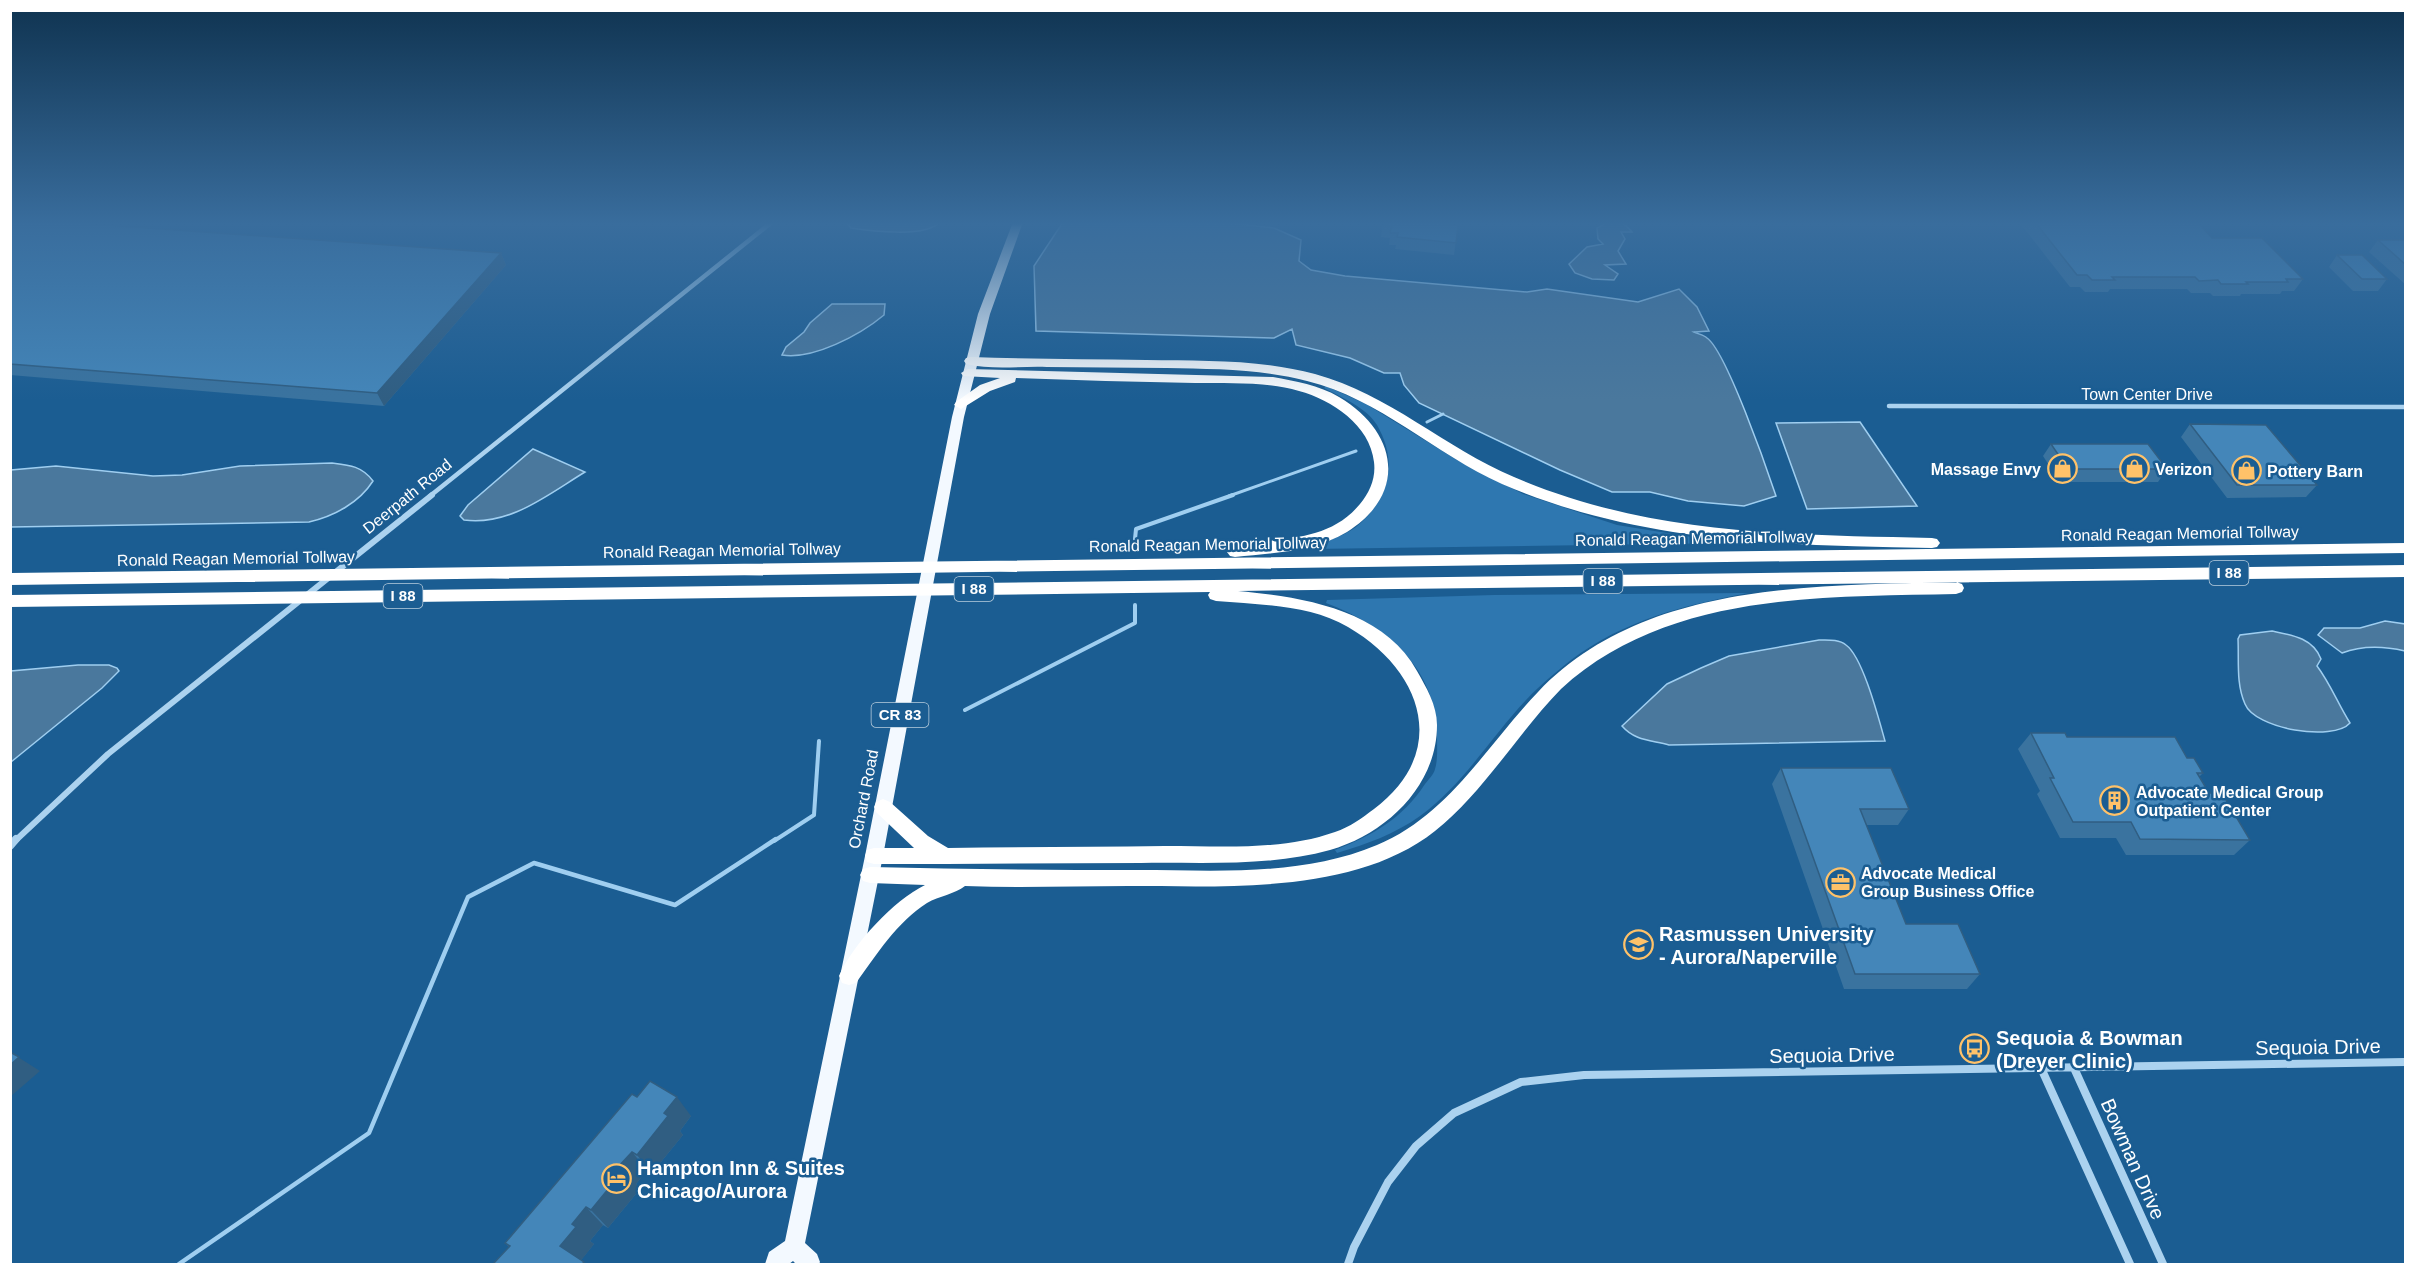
<svg xmlns="http://www.w3.org/2000/svg" width="2416" height="1275" font-family="Helvetica,sans-serif">
	<style>
		.green { fill: #2e77b0 }
		.water { fill: #4a789d; stroke: #9fcef0; stroke-width: 1.5 }
		.lines { fill: none; stroke-linecap: round; stroke-linejoin: round }
		.stream-far2 { stroke: #9fcef0; stroke-width: 3 }
		.stream-far1 { stroke: #9fcef0; stroke-width: 4 }
		.stream { stroke: #9fcef0; stroke-width: 4.5 }
		.street-far2 { stroke: #abd2ef; stroke-width: 4.5 }
		.street-far1 { stroke: #abd2ef; stroke-width: 6 }
		.street { stroke: #abd2ef; stroke-width: 8 }
		.primary { fill: #f3f9ff; fill-rule: evenodd }
		.highway { fill: #fff; fill-rule: evenodd }
		.wall { fill: #3a739f }
		.shaded-wall { fill: #305e82 }
		.building { fill: #4486b9; stroke: #305e82; stroke-width: 1.5 }
		.labels { text-anchor: middle; stroke-width: 5; stroke-linejoin: round; paint-order: stroke }
		.shield { fill: #1b5d92; stroke: #bbcede; stroke-width: 1.5 }
		.shield-label { font-size: 15px; font-weight: bold; fill: #fff }
		.street-label { font-size: 16px; fill: #fff; stroke: #1b5d92 }
		.poi-label { font-size: 16px; font-weight: bold; fill: #fff; stroke: #1b5d92; text-anchor: start }
		.near-poi-label { font-size: 20px; font-weight: bold; fill: #fff; stroke: #1b5d92; text-anchor: start }
		.near-street-label { font-size: 20px; fill: #fff; stroke: #1b5d92 }
	</style>
	<rect width="100%" height="100%" fill="#1b5d92"/>
	<path class="green" d="M1326,386L1366,404L1457,460L1523,494L1617,525L1729,543L1311,549C1323,541 1343,537 1356,527C1389,500 1399,463 1377,425C1367,408 1341,397 1324,388Z
		M1748,593C1685,605 1624,620 1571,660C1556,672 1540,685 1527,699C1491,737 1463,785 1420,816C1395,834 1367,844 1337,853L1335,850C1372,836 1403,818 1425,784C1428,780 1434,774 1435,769C1438,760 1437,746 1437,737C1437,668 1387,626 1326,603L1327,600L1494,595Z"/>
	<path class="water" d="M846,222H939C928,238 870,231 851,228Z
		M1063,222H1219L1274,228L1301,240L1299,261L1311,270L1345,276L1527,292L1547,289L1638,302L1679,289L1697,307L1709,331L1694,332C1698,334 1704,335 1707,338C1726,351 1767,469 1776,496L1744,506L1688,501L1650,492H1612L1560,470L1419,403L1404,385L1400,373H1384L1350,358L1296,345L1292,329L1274,338L1036,331L1034,266Z
		M1602,222C1615,222 1624,221 1632,232H1621L1625,239L1618,251L1626,264L1605,265L1618,274L1614,280L1592,279L1575,273L1569,264L1587,247L1603,244L1598,239L1597,228L1605,224Z
		M832,304H885L884,315C860,335 813,360 782,355L786,347L804,332L810,323Z
		M1860,422L1917,506L1807,509L1776,423Z
		M533,449L585,472C547,495 510,526 464,520L460,516L468,505Z
		M332,463C349,465 362,466 373,481C359,503 334,516 309,522L11,527V470L56,466L153,476L182,475L240,466Z
		M2385,621L2405,624V651C2383,646 2363,645 2342,653L2318,635L2324,628H2360Z
		M2272,631C2292,635 2313,638 2321,659L2317,666C2330,683 2338,704 2350,723C2333,742 2255,729 2245,704C2236,684 2239,661 2238,639L2240,635Z
		M1819,640C1828,640 1839,639 1846,645C1863,657 1879,720 1885,741L1669,745C1651,740 1635,741 1622,726L1667,684L1701,668L1729,656Z
		M78,665H109L117,668L119,671L102,688L11,762V671Z"/>
	<g class="lines">
		<path class="stream-far2" d="M1427,422L1443,414
			M1229,496L1356,451"/>
		<path class="stream-far1" d="M1135,539L1136,529L1233,495
			M965,710L1135,623V605
			M774,841L814,815L819,741"/>
		<path class="stream" d="M179,1264L369,1133L468,897L534,863L675,905L776,839"/>
		<path class="street-far2" d="M1889,406L2406,407
			M430,496L772,222"/>
		<path class="street-far1" d="M15,841L108,754L432,495"/>
		<path class="street" d="M10,846L16,839
			M2041,1068L2130,1264
			M2074,1068L2163,1264
			M1348,1264L1354,1247L1388,1182L1416,1146L1454,1113L1521,1082L1584,1075L2406,1062"/>
		<path class="primary" d="M1013,222H1023L990,314L964,417L883,856L805,1243L817,1254L820,1262L819,1264H796L793,1261L789,1264H765L769,1252L785,1241L865,856L952,417L978,314Z"/>
		<path class="highway" d="M971,357C1029,359 1088,359 1146,360C1202,361 1260,359 1315,374C1389,394 1445,448 1514,477C1653,536 1784,534 1932,538L1937,539L1940,543L1937,547L1932,548C1783,545 1642,544 1502,484C1435,454 1380,399 1307,381C1262,369 1214,369 1167,368C1127,368 1087,367 1047,367C1021,366 991,370 966,364L964,361L966,358Z
			M968,369L1273,377C1295,381 1319,385 1339,397C1397,431 1409,493 1347,532C1314,552 1272,553 1235,557L1230,556L1227,552L1230,548C1275,535 1325,546 1360,504C1370,492 1376,478 1374,462C1370,425 1332,400 1299,391C1266,381 1229,384 1195,383C1135,382 1076,380 1016,378L1015,382L990,391L961,409L954,405L956,402L980,385L1000,378L963,376L961,373Z
			M2406,543V553L10,585V573Z
			M2406,565V577L1238,591C1301,597 1383,609 1417,671C1426,687 1437,705 1437,725C1437,786 1386,834 1330,850C1269,867 1204,862 1141,863C1052,863 963,864 874,864L867,862L865,856L867,850L874,848H914L876,812L874,807L876,802L883,799L890,802L928,836L948,848C1020,847 1092,847 1165,846C1222,846 1281,851 1335,832C1350,827 1362,818 1374,809C1451,751 1422,670 1348,627C1309,604 1260,605 1216,601L1210,599L1208,595L1210,592L10,607V595Z
			M1956,582L1962,584L1964,588L1962,592L1956,594C1822,597 1667,592 1561,689C1517,734 1484,792 1435,831C1354,895 1225,886 1128,886C1074,886 1019,888 965,886C955,894 939,896 927,903C897,922 877,954 856,983L849,985L842,983L839,976C853,944 894,900 925,885L870,883L863,881L860,875L863,869L870,867C959,869 1048,870 1137,870C1216,870 1301,877 1377,845C1449,815 1486,746 1538,692C1644,581 1815,586 1956,582Z"/>
	</g>
	<path class="wall" d="M10,222L501,253L506,265L384,406L10,375Z
		M1383,222L1439,223L1458,225L1454,255L1395,249L1396,245H1389L1390,238L1381,237Z
		M2019,222H2197L2212,238L2303,279L2294,291H2282L2280,294H2241L2240,296H2213L2210,293H2191L2187,289H2110L2108,292H2085L2080,287H2070Z
		M2378,240H2406V285L2369,252Z
		M2337,255L2387,279L2378,291H2353L2329,267Z
		M2190,424L2317,485L2306,497L2227,498L2181,437Z
		M2051,444L2167,469L2158,482H2060L2043,456Z
		M2031,733L2067,737L2187,758L2203,773L2199,777L2209,793L2250,840L2234,855H2126L2116,838H2060L2037,794L2040,791L2018,749Z
		M1781,768L1909,809L1898,825H1866L1906,924L1980,974L1967,989H1844L1772,784Z
		M637,1097L691,1116L680,1131L683,1135L652,1173L647,1170L636,1184L640,1189L608,1228L603,1225L590,1241L594,1244L581,1260L509,1247L505,1243Z"/>
	<path class="shaded-wall" d="M501,253L506,265L384,406L377,393Z
		M10,1052L40,1071L10,1097Z
		M677,1097L691,1116L680,1131L683,1135L652,1173L637,1155L664,1113Z
		M632,1152L647,1170L636,1184L640,1189L608,1228L591,1210L618,1167Z
		M586,1207L603,1225L590,1241L594,1244L579,1263L560,1246L572,1224Z"/>
	<path class="building" d="M10,222H63L501,253L377,393L10,364Z
		M1383,222H1439V223L1458,225L1456,243L1397,237L1398,233H1390L1392,226L1382,225Z
		M2035,222H2197L2212,238H2262L2303,279H2286L2288,282H2246L2248,284H2221L2218,280L2199,281L2195,277H2112L2115,280H2092L2087,275H2077Z
		M2378,240H2406V265Z
		M2337,255H2362L2387,279H2362Z
		M2190,424L2266,425L2317,485H2237Z
		M2051,444H2148L2167,469H2068Z
		M2031,733H2065L2067,737H2175L2187,758H2194L2203,773H2197L2209,793H2222L2250,840L2140,839L2131,822H2073L2050,778H2054Z
		M1781,768H1891L1909,809H1860L1906,924H1958L1980,974H1855Z
		M10,1052L19,1057L10,1065Z
		M650,1081L677,1097L664,1113L668,1116L637,1155L632,1152L618,1167L623,1171L591,1210L586,1207L572,1224L576,1227L560,1246L584,1262L582,1264H493L510,1246L505,1243L632,1094L637,1097Z"/>
	<linearGradient id="sky" x2="0" y2="1"><stop stop-color="#0f3350"/><stop offset="0.56" stop-color="#396d9d"/><stop offset="1" stop-color="#396d9d" stop-opacity="0"/></linearGradient>
	<rect width="2416" height="400" fill="url(#sky)"/>
	<defs>
		<symbol id="shop-ring" viewBox="-11 -11 22 22"><circle r="9.5" fill="#1b5d92" stroke="#ffc269" stroke-width="1.5"/><path d="M-5-2.5h2.3a2.7 3.5 0 0 1 5.4 0H5L5.5 6h-11ZM-1.5-2.5h3a1.5 2.3 0 0 0-3 0Z" fill="#ffc269"/></symbol>
		<symbol id="building-ring" viewBox="-11 -11 22 22"><circle r="9.5" fill="#1b5d92" stroke="#ffc269" stroke-width="1.5"/><path d="M-4-6H4V6H1V3H-1V6H-4ZM-2.5-4.3h1.7v1.8h-1.7ZM.8-4.3h1.7v1.8H.8ZM-2.5-1h1.7V.8h-1.7ZM.8-1h1.7V.8H.8Z" fill="#ffc269"/></symbol>
		<symbol id="office-ring" viewBox="-11 -11 22 22"><circle r="9.5" fill="#1b5d92" stroke="#ffc269" stroke-width="1.5"/><path d="M-6-3h4V-5.5h4V-3h4V5H-6ZM-1-4.5V-3h2v-1.5ZM-6 0V1H6V0Z" fill="#ffc269"/></symbol>
		<symbol id="university-ring" viewBox="-11 -11 22 22"><circle r="9.5" fill="#1b5d92" stroke="#ffc269" stroke-width="1.5"/><path d="M0-5L7-2L0 1L-7-2ZM-4 1L0 2.5L4 1V4Q0 6-4 4Z" fill="#ffc269"/></symbol>
		<symbol id="bus-ring" viewBox="-11 -11 22 22"><circle r="9.5" fill="#1b5d92" stroke="#ffc269" stroke-width="1.5"/><path d="M-5-6H5V4H4V6H2V4H-2V6H-4V4H-5ZM-3.5-4V0h7V-4ZM-3.5 1.2v1.5H-2V1.2ZM2 1.2v1.5H3.5V1.2Z" fill="#ffc269"/></symbol>
		<symbol id="hotel-ring" viewBox="-11 -11 22 22"><circle r="9.5" fill="#1b5d92" stroke="#ffc269" stroke-width="1.5"/><path d="M-6-4.5h1.5V1H6V5H4.5V3h-9V5H-6ZM-4 0a1.8 1.8 0 1 1 3.6 0ZM.5 0V-2.5h3Q6-2.5 6 0Z" fill="#ffc269"/></symbol>
	</defs>
	<g fill-rule="evenodd">
		<use href="#shop-ring" x="2046" y="452" width="33" height="33"/>
		<use href="#shop-ring" x="2118" y="452" width="33" height="33"/>
		<use href="#shop-ring" x="2230" y="454" width="33" height="33"/>
		<use href="#building-ring" x="2098" y="784" width="33" height="33"/>
		<use href="#office-ring" x="1824" y="866" width="33" height="33"/>
		<use href="#university-ring" x="1622" y="928" width="33" height="33"/>
		<use href="#bus-ring" x="1958" y="1032" width="33" height="33"/>
		<use href="#hotel-ring" x="600" y="1162" width="33" height="33"/>
	</g>
	<g class="labels">
		<g class="shield">
			<rect x="2209.5" y="561" width="39" height="24" rx="4.5"/>
			<rect x="1583.5" y="569" width="39" height="24" rx="4.5"/>
			<rect x="954.5" y="577" width="39" height="24" rx="4.5"/>
			<rect x="383.5" y="584" width="39" height="24" rx="4.5"/>
			<rect x="871.5" y="703" width="57" height="24" rx="4.5"/>
		</g>
		<g class="shield-label">
			<text x="2229" y="578">I 88</text>
			<text x="1603" y="586">I 88</text>
			<text x="974" y="594">I 88</text>
			<text x="403" y="601">I 88</text>
			<text x="900" y="720">CR 83</text>
		</g>
		<g class="street-label">
			<text x="2147" y="400">Town Center Drive</text>
			<text transform="translate(407 496) rotate(-39)" y="6">Deerpath Road</text>
			<text transform="translate(2180 533) rotate(-1)" y="6">Ronald Reagan Memorial Tollway</text>
			<text transform="translate(1694 538) rotate(-1)" y="6">Ronald Reagan Memorial Tollway</text>
			<text transform="translate(1208 544) rotate(-1)" y="6">Ronald Reagan Memorial Tollway</text>
			<text transform="translate(722 550) rotate(-1)" y="6">Ronald Reagan Memorial Tollway</text>
			<text transform="translate(236 558) rotate(-1)" y="6">Ronald Reagan Memorial Tollway</text>
			<text transform="translate(863 799) rotate(-79)" y="6">Orchard Road</text>
		</g>
		<g class="poi-label">
			<text x="2041" y="475" text-anchor="end">Massage Envy</text>
			<text x="2155" y="475">Verizon</text>
			<text x="2267" y="477">Pottery Barn</text>
			<text x="2136" y="798">Advocate Medical Group<tspan x="2136" dy="18">Outpatient Center</tspan></text>
			<text x="1861" y="879">Advocate Medical<tspan x="1861" dy="18">Group Business Office</tspan></text>
		</g>
		<g class="near-poi-label">
			<text x="1659" y="941">Rasmussen University<tspan x="1659" dy="23">- Aurora/Naperville</tspan></text>
			<text x="1996" y="1045">Sequoia &amp; Bowman<tspan x="1996" dy="23">(Dreyer Clinic)</tspan></text>
			<text x="637" y="1175">Hampton Inn &amp; Suites<tspan x="637" dy="23">Chicago/Aurora</tspan></text>
		</g>
		<g class="near-street-label">
			<text transform="translate(2318 1047) rotate(-1)" y="7">Sequoia Drive</text>
			<text transform="translate(1832 1055) rotate(-1)" y="7">Sequoia Drive</text>
			<text transform="translate(2133 1159) rotate(66)" y="7">Bowman Drive</text>
		</g>
	</g>
	<rect width="2416" height="1275" fill="none" stroke="#ffffff" stroke-width="24"/>
</svg>
